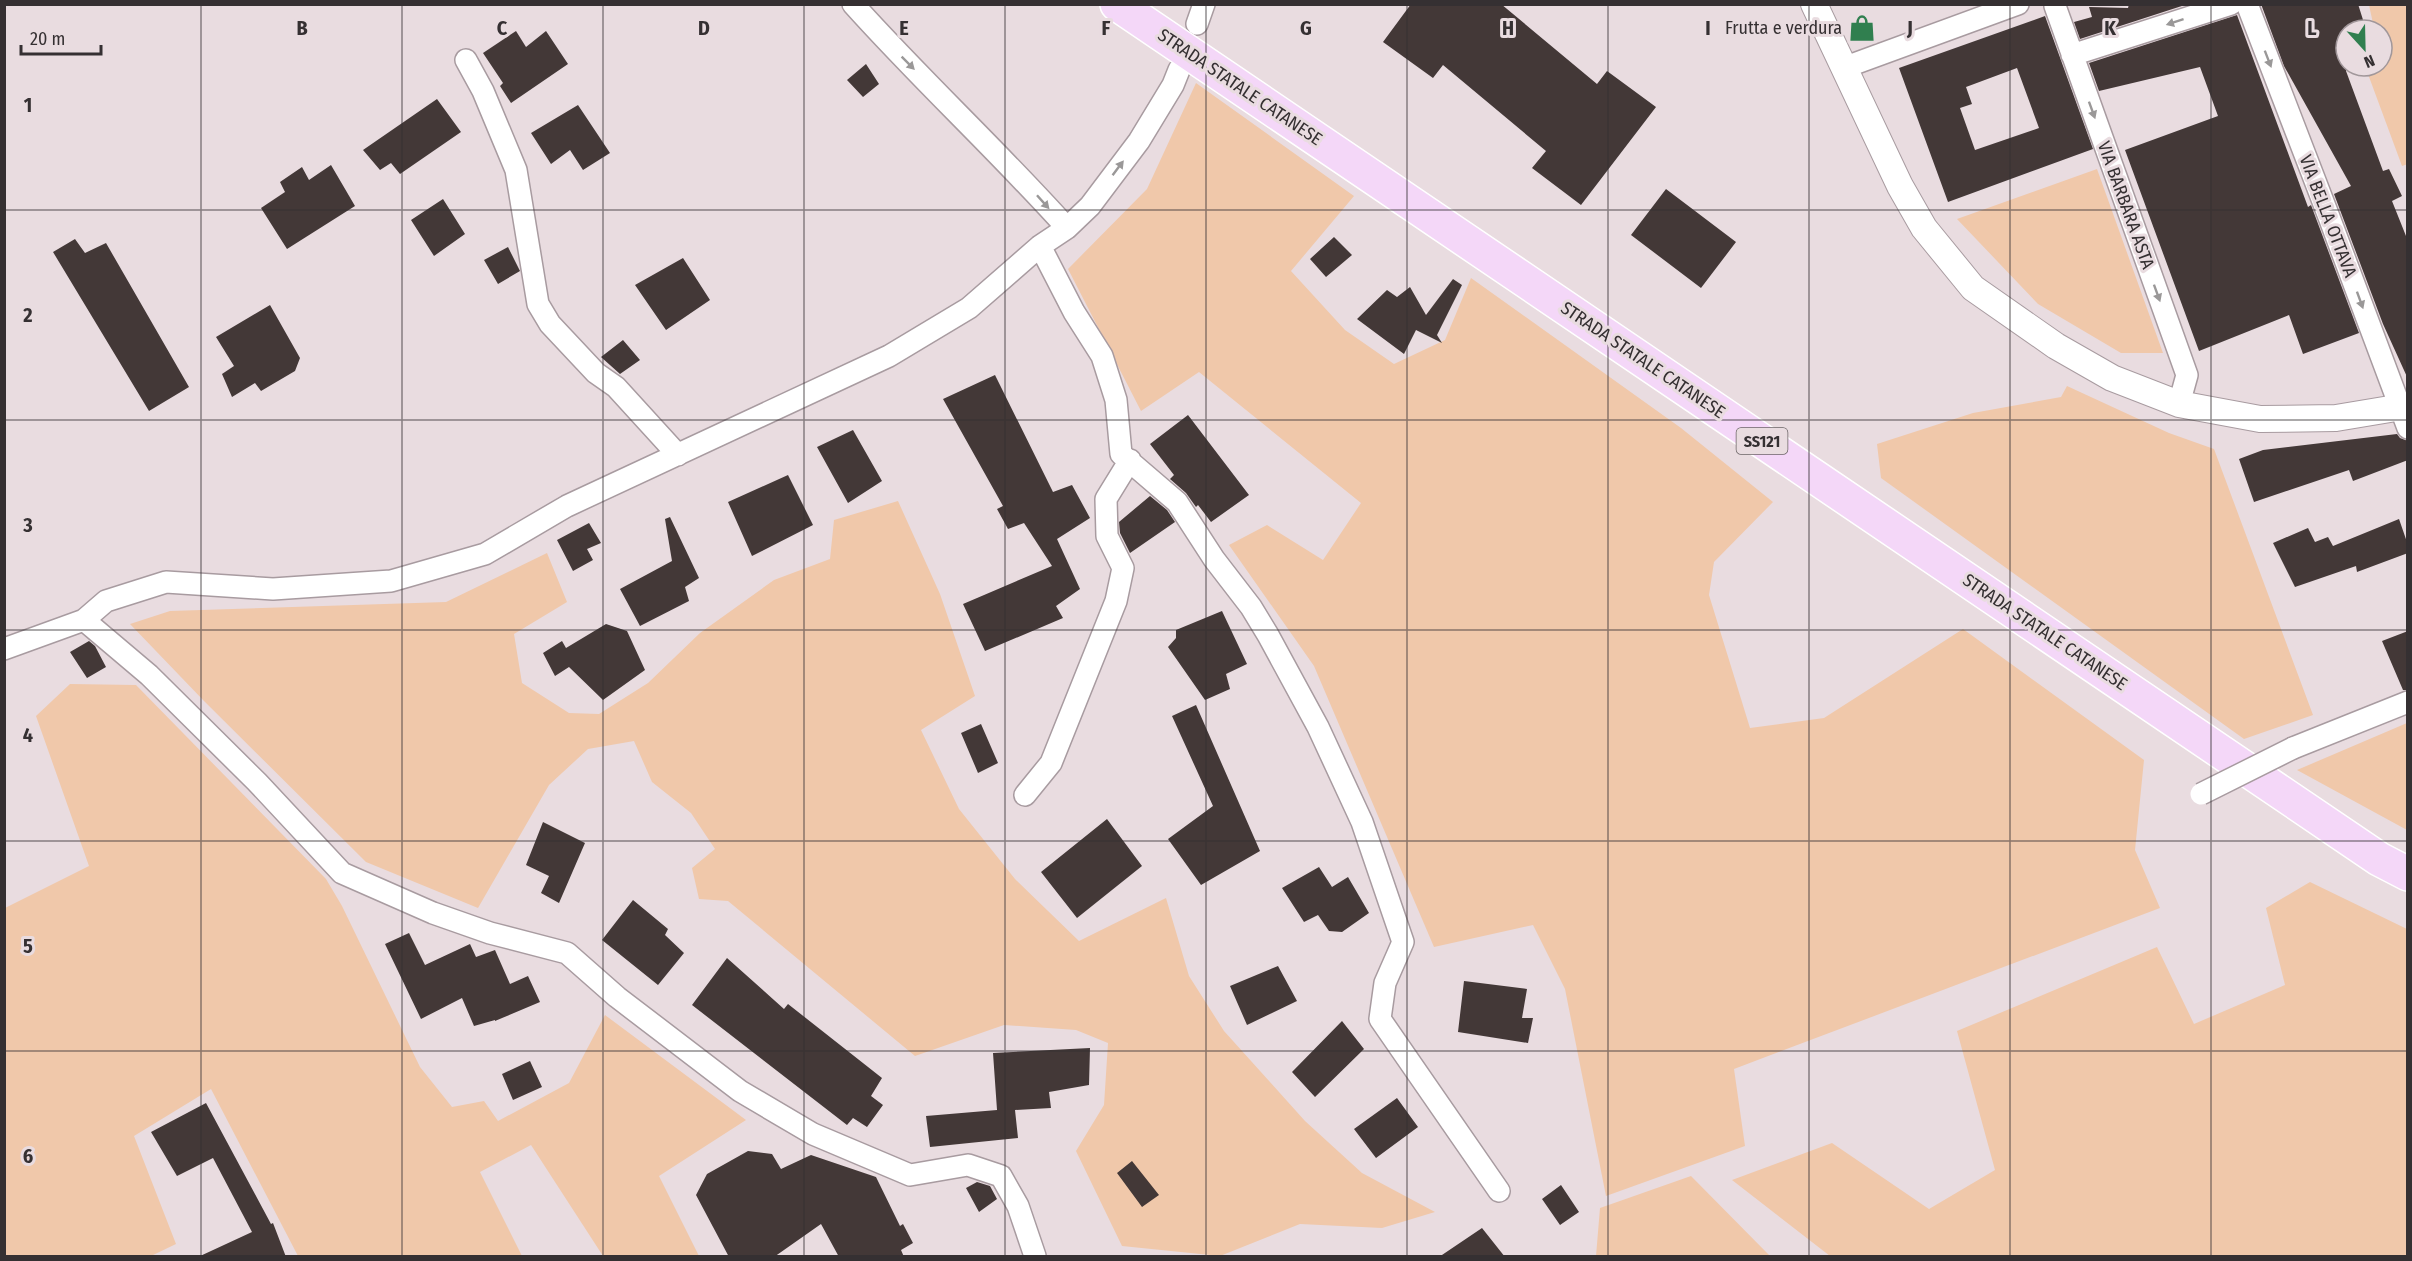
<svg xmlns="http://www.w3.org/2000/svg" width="2412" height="1261" font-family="'Fira Sans Condensed',sans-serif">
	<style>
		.green { fill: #f0c8aa }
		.building { fill: #433837; fill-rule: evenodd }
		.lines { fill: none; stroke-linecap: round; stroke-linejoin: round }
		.minor-casing { stroke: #a89ba0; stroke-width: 24 }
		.tertiary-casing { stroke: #a89ba0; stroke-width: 28 }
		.primary-casing { stroke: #fff; stroke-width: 36 }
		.minor { stroke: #fff; stroke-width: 21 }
		.tertiary { stroke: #fff; stroke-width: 26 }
		.primary { stroke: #f4d7f8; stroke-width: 33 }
		.minor-bridge-casing { stroke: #a89ba0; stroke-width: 24; stroke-linecap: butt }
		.minor-bridge { stroke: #fff; stroke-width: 21 }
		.oneway { fill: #9a9898 }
		.grid { fill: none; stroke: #353032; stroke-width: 1.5; stroke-opacity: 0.55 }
		.labels { text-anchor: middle; stroke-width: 6; stroke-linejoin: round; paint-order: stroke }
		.shield { fill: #e9dce0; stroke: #6b6466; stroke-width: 1.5 }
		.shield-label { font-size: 16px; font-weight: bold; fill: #353032 }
		.poi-label { font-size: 18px; fill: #353032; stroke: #e9dce0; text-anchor: end }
		.street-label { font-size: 18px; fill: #353032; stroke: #e9dce0 }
		.grid-label { font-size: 20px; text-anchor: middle; font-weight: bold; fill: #353032; stroke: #e9dce0; stroke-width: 6; stroke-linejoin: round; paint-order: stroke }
	</style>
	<rect width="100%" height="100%" fill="#e9dce0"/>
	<path class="green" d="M2369,5H2407L2408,164L2402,166L2365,66H2382V30H2372L2374,28Z
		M1196,83L1354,196L1291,271L1345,330L1394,364L1445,340L1471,278L1681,428L1773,502L1714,562L1709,595L1750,728L1824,718L1963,629L2144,760L2135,850L2160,908L1734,1069L1745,1146L1606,1196L1565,989L1533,925L1434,947L1314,666L1229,545L1267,525L1323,560L1361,503L1199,372L1141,411L1068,269L1147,189Z
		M2097,169L2163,353H2121L2038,304L1957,219Z
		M2067,386L2169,433L2214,449L2313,715L2244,739L1881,478L1877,444L1973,413L2061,397Z
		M898,501L940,594L975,696L921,730L959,809L1015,879L1079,941L1166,898L1189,976L1224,1031L1305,1121L1362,1173L1435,1212L1382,1228L1300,1224L1220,1256L1122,1246L1076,1151L1104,1105L1108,1043L1076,1030L1004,1025L915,1056L728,901L699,899L692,868L715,849L691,813L652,782L634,741L588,749L549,785L478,908L366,862L204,701L130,624L170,611L446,602L547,553L567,602L514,634L522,683L569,713L599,714L648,683L700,633L774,580L830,559L834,520Z
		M70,684L136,685L326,879L342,906L420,1067L452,1107L484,1101L498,1121L569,1083L605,1015L746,1120L659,1176L699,1256H603L531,1145L480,1172L522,1256H298L211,1089L134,1136L176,1244L151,1256H5V908L89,866L36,716Z
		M2407,723V830L2297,770Z
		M2310,882L2407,929V1256H1830L1732,1180L1832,1143L1929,1209L1995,1170L1957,1031L2157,947L2194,1024L2285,985L2266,908Z
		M1691,1176L1770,1256H1596L1600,1208Z"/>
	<path class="building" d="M1411,4H1501L1597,84L1607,71L1656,107L1581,205L1532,168L1546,151L1443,65L1433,78L1383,42Z
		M2129,4H2188L2080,39L2074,22L2092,17L2089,7L2128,8Z
		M2261,4H2358L2364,23L2346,30V71L2383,171L2389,169L2402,196L2392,201L2408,241V379L2383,324L2334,194L2351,186L2284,66Z
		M2237,15L2308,207L2311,205L2359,333L2303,354L2289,315L2199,351L2125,150L2218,116L2200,67L2099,91L2089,63Z
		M2045,16L2093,149L1948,202L1899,68ZM2017,68L2039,128L1975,150L1960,108L1972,104L1966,87Z
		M516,31L526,47L546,31L568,64L511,103L500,86L503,83L483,53Z
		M866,64L879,84L863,97L847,80Z
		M437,99L461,132L400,174L391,163L380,170L363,150Z
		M578,105L610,153L583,170L570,150L551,164L531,133Z
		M331,165L355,206L287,249L261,208L285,192L280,182L302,167L309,180Z
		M1666,189L1736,242L1701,288L1631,235Z
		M443,199L465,234L434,256L411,220Z
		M1334,237L1352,255L1326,277L1310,259Z
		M75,239L85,253L106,243L189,387L149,411L53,252Z
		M508,247L520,271L498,284L484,260Z
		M683,258L710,300L666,330L635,285Z
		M1453,279L1462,285L1437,335L1442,343L1416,330L1404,354L1357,319L1387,290L1397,297L1410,287L1426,315Z
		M270,305L300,358L295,371L261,391L255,383L232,397L222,374L234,366L216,337Z
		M623,340L640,360L620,374L601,357Z
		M995,375L1053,492L1072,485L1090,518L1057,539L1080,589L1056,606L1063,618L985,651L963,604L1052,566L1024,523L1008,529L997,509L1003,506L943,399Z
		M1188,415L1249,495L1211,522L1198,505L1196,507L1186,493L1170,479L1174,475L1150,444Z
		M853,430L882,481L848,503L817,447Z
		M2397,434L2400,438L2408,441V460L2353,481L2349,470L2254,502L2239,459L2263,450Z
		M788,475L813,525L752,556L728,502Z
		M1150,496L1167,510L1175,522L1130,553L1120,533L1119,522Z
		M670,517L699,578L685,587L689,601L640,626L620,589L672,561L665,519Z
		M2399,519L2408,545V553L2357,572L2356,566L2295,587L2273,543L2308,528L2315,542L2328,537L2333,546Z
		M589,523L601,543L587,549L593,560L573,571L557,540Z
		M1222,611L1247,664L1226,674L1230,689L1205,700L1168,647L1176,638V630Z
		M606,624L627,631L645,670L603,700L569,667L555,676L543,653L562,641L566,648Z
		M2408,631V690H2403L2382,641Z
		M89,641L95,646L106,667L87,678L70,652Z
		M1196,705L1260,851L1201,885L1168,839L1213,806L1172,716Z
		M981,724L998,763L978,773L961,733Z
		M1107,819L1142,866L1077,918L1041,872Z
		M543,822L585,843L559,903L541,893L549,876L526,865Z
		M1319,867L1332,887L1348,877L1369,913L1342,932L1329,931L1318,915L1304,922L1282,888Z
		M633,900L668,929L665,935L684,953L658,985L602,940Z
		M409,933L425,965L470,944L476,957L495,950L510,984L528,976L540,1002L495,1021V1020L474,1026L462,998L421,1019L385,944Z
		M727,958L784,1009L788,1004L882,1078L871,1096L883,1105L867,1127L853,1118L847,1125L692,1005Z
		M1278,966L1297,1001L1247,1025L1230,986Z
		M1464,981L1527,989L1522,1018H1533L1528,1043L1458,1032Z
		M1342,1021L1364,1049L1315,1097L1292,1072Z
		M1090,1048L1089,1085L1049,1092L1051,1108L1015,1110L1018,1138L930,1147L926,1116L997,1110L993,1053Z
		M530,1061L542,1087L513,1100L502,1074Z
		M1397,1098L1418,1127L1376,1158L1354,1129Z
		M206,1103L271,1224L273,1223L286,1257H198L252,1232L213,1158L177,1176L151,1132Z
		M748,1151L772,1154L781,1169L811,1155L876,1177L900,1226L903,1224L913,1243L901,1250L904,1257H839L821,1224L774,1257H729L696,1195L707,1174Z
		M1132,1161L1159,1195L1142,1207L1117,1173Z
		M977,1182L990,1186L997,1199L979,1212L966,1188Z
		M1561,1185L1579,1212L1560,1225L1542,1199Z
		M1482,1228L1505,1257H1439Z"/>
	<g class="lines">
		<defs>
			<path id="minor" d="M853,4C922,81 998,151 1067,228
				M2247,4L2329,217L2408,428
				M2055,6L2187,375L2179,404
				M1197,24L1204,4
				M2072,55L2231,4
				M466,60L483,91L516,170L538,304L550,324L596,373L616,387L678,455
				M1843,68L2018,4
				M1040,246L1074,312L1102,356L1116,400L1121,454L1177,502L1214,559L1251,607L1268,635L1318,727L1362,822L1403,942L1385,983L1380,1019L1499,1191
				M84,620L149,675L257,782L342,873L433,913L490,933L567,953L617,997L740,1091L813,1134L910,1175L968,1165L1001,1176L1018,1206L1035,1256
				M4,649L84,620L106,601L166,582L273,589L391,581L485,554L567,506L889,356L969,308L1040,246L1067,228L1090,206L1139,141L1173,85L1179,70
				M2293,748L2408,702
				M1025,795L1051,763L1116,601L1123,568L1107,536L1106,499L1130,460"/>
			<path id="tertiary" d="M1814,4L1900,186L1924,228L1973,288L2056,346L2112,378L2179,404L2260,419L2336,418L2408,406"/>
			<path id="primary" d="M1117,4L2379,859L2408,874"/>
		</defs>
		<use href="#minor" class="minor-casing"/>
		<use href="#tertiary" class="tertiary-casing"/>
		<use href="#primary" class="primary-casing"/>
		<use href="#minor" class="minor"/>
		<use href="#tertiary" class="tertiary"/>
		<use href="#primary" class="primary"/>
		<defs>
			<path id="minor-bridge" d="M2201,794L2293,748"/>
		</defs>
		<use href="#minor-bridge" class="minor-bridge-casing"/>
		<use href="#minor-bridge" class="minor-bridge"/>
	</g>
	<defs><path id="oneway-solid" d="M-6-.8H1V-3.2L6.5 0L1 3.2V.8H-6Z" transform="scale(1.5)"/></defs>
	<g class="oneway">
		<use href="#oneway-solid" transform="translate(2175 22) rotate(162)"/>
		<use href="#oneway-solid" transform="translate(2268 59) rotate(69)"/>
		<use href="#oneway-solid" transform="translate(908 63) rotate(45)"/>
		<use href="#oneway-solid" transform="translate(2092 110) rotate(70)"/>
		<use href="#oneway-solid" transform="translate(1118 168) rotate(-53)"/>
		<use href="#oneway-solid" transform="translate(1043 202) rotate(48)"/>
		<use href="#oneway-solid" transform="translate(2157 293) rotate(70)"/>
		<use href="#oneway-solid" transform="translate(2360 300) rotate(70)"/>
	</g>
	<path class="grid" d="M201,4V1256M402,4V1256M603,4V1256M804,4V1256M1005,4V1256M1206,4V1256M1407,4V1256M1608,4V1256M1809,4V1256M2010,4V1256M2211,4V1256M4,210H2408M4,420H2408M4,630H2408M4,841H2408M4,1051H2408"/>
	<defs>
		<symbol id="shop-bare" viewBox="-9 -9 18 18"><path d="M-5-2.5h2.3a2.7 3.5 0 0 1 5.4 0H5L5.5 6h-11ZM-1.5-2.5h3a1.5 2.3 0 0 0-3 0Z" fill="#307f4f" stroke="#e9dce0" stroke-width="2.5" paint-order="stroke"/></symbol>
	</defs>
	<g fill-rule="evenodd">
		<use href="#shop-bare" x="1843" y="9" width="38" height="38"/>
	</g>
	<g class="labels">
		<rect class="shield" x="1736.5" y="428" width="51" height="26" rx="4.5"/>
		<g class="shield-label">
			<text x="1762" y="447">SS121</text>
		</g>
		<g class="poi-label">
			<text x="1842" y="34">Frutta e verdura</text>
		</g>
		<g class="street-label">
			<text transform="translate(1240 87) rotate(34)" y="6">STRADA STATALE CATANESE</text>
			<text transform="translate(2126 205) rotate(70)" y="6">VIA BARBARA ASTA</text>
			<text transform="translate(2328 216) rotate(69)" y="6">VIA BELLA OTTAVA</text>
			<text transform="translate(1643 360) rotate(34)" y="6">STRADA STATALE CATANESE</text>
			<text transform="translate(2045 632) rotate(34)" y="6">STRADA STATALE CATANESE</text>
		</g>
	</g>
	<g class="grid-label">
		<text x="302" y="35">B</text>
		<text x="502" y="35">C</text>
		<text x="704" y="35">D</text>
		<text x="904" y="35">E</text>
		<text x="1106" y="35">F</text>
		<text x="1306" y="35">G</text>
		<text x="1508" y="35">H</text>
		<text x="1708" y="35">I</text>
		<text x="1910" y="35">J</text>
		<text x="2110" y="35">K</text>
		<text x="2312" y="35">L</text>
		<text x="28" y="112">1</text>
		<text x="28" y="322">2</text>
		<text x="28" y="532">3</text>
		<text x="28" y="742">4</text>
		<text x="28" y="953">5</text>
		<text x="28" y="1163">6</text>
	</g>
	<rect width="2412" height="1261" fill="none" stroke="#353032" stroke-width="12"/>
	<g transform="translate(2364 48) rotate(158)"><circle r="28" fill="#e9dce0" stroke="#a1979a" stroke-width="1.5"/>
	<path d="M0-4.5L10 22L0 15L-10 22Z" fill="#307f4f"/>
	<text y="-9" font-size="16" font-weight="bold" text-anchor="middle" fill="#353032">N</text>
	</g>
	<path d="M21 45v9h80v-9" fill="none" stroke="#353032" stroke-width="3"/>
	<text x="30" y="45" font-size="18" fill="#353032" stroke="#e9dce0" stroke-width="4.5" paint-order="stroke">20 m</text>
</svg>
